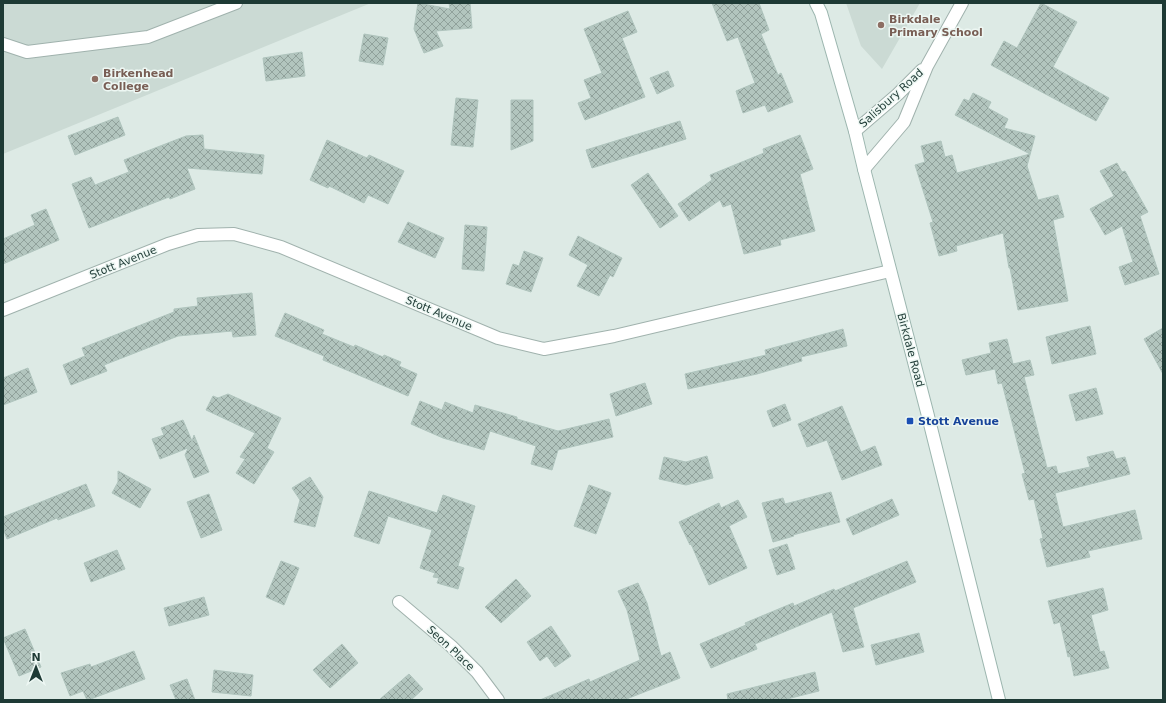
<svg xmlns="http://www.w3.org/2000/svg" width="1166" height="703" font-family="'DejaVu Sans',sans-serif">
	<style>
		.built { fill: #cbdad4 }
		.building { fill: url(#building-cross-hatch); stroke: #afc4bd }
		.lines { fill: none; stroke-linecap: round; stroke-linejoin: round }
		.service-casing { stroke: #a0b2ad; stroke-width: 14 }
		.minor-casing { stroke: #a0b2ad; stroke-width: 14 }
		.tertiary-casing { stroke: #a0b2ad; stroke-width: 14 }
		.secondary-casing { stroke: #9cb6af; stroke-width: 14 }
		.service { stroke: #fff; stroke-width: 12 }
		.minor { stroke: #fff; stroke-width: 12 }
		.tertiary { stroke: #fff; stroke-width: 12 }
		.secondary { stroke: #fff; stroke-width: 12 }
		.education-dot { fill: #8d6e63; stroke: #edf7f3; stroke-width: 1.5 }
		.transit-dot { fill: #1a4fb4; stroke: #edf7f3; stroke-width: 1.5 }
		.labels { text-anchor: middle; stroke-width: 3; stroke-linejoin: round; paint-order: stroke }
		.education-label { font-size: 11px; font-weight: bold; fill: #785e54; stroke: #edf7f3; text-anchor: start }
		.street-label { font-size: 11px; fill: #1e3a35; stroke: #edf7f3 }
		.transit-label { font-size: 11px; font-weight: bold; fill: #164399; stroke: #edf7f3; text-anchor: start }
	</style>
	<defs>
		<pattern id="building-cross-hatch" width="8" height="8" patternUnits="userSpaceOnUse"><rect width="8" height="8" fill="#b2c5be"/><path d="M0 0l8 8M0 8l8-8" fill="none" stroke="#90a19b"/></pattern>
	</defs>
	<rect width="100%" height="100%" fill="#ddeae5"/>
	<path class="built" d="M3,3H371L3,154Z
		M846,3H920L882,69L861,46Z"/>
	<path class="building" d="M418,3L450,9L449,3H470L472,28L436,31L443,46L424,53L414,29Z
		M712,3H759L769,30L761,34L778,75L781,73L793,102L768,112L765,105L743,113L736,91L755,83L738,37L727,41Z
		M1041,3L1077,22L1053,67L1109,98L1096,121L991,65L1004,41L1017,48Z
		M628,11L637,32L622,38L645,97L585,120L578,103L591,98L584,80L602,73L584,29Z
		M364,34L388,38L383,65L359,61Z
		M302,52L305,76L266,81L263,58Z
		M668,71L674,86L657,94L650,78Z
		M973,93L991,102L988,108L1008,119L1004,128L1035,136L1027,166L1038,200L1058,195L1064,217L1053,220L1068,301L1018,310L1010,268H1009L1003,233L956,246L957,251L939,256L930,223L933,222L915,165L925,162L921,146L941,141L945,157L952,155L957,173L1030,154L955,115L964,99L969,101Z
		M456,98L478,100L473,147L451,145Z
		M511,100H533V141L511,150Z
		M118,117L125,135L75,155L68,136Z
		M680,121L686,139L592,168L586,150Z
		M203,135L204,149L264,155L262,174L187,168L195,189L170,199L169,197L89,228L72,184L91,177L95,185L129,172L124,160L186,136Z
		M800,135L813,169L800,174L815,231L780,240L781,245L744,254L731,204L723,207L720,200L689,221L678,204L712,180L710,175L764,153L763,149Z
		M327,140L367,158L369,155L404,171L388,204L368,195L364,203L329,186L328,188L310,180Z
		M1117,163L1122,172L1125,171L1148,212L1140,216L1159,274L1125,285L1119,267L1133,262L1122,226L1105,235L1090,209L1114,196L1100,171Z
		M648,173L678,216L660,228L631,185Z
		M46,209L59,240L3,264V239L35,225L31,215Z
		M408,222L444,238L435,258L398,242Z
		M465,225L487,227L484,271L462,269Z
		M578,236L622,258L613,277L610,275L599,296L577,286L588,265L569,255Z
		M524,251L543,258L531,292L506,284L513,264L519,266Z
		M252,293L256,335L233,337L232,331L178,336L104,365L107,371L71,385L63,365L85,356L82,348L174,312V309L198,306L197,298Z
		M285,313L324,330L322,334L354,347L355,345L383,357L384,355L401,362L399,366L417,374L408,396L323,360L324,356L275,336Z
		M1090,326L1096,354L1052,364L1046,337Z
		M1163,328V374L1144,339Z
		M843,329L847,346L801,357L802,361L757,374L688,389L685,374L766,355L765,350Z
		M1007,339L1013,364L1030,360L1034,375L1024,377L1047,468L1056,466L1058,474L1090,467L1087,457L1113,451L1116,459L1125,457L1130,474L1055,493L1063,527L1135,510L1142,539L1088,551L1090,557L1047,567L1040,539L1043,538L1034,499L1029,500L1022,474L1025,473L1002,383L998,384L995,369L966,375L962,360L991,353L989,343Z
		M28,368L37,392L3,405V378Z
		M645,383L652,404L616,416L610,394Z
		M1096,388L1103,414L1076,421L1069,395Z
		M228,394L281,418L267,448L274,452L254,484L236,473L245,459L240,457L255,433L206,410L213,396L218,398Z
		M420,401L442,410L445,402L473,413L475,405L517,417V419L558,431L609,419L613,437L558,450L552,470L531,464L536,446L490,431L484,450L443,438L411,424Z
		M785,404L791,420L773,427L767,411Z
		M842,406L861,452L875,446L882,465L842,480L827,440L807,447L798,424Z
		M183,420L192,441L194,435L209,472L194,478L185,455L188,448L160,459L152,439L164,435L161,428Z
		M707,456L713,478L686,485L659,479L664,457L686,462Z
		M118,471L151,489L140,508L112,493L118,482Z
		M310,477L323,497L315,527L294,522L300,500L292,488Z
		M86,484L95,506L58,520L57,518L7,539L3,528V517Z
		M589,485L611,493L596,534L574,526Z
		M369,491L437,513L443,495L475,506L458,566L464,568L458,589L437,583L439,578L433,577L435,573L420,568L432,530L388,516L379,544L354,536Z
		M831,492L840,522L793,535L794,536L773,542L762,503L783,498L785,504Z
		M209,494L222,530L201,538L187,502Z
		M892,499L899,515L853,535L846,519Z
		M738,500L747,517L729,526L747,568L709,585L691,544L690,545L679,522L719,503L721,508Z
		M787,544L795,569L777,575L769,550Z
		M117,550L125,569L91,582L84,563Z
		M281,561L299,568L284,605L266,597Z
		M907,561L916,582L853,608L864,647L843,652L832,612L755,644L757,649L711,668L700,644L746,625L745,623L793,603L794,606L834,589L835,591Z
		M516,579L531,596L501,623L485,607Z
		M638,583L647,603L661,656L670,652L680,678L624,700H540L589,679L590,682L640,660L627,610L618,591Z
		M1103,588L1108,610L1091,615L1100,652L1104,651L1109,668L1074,676L1070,656L1068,657L1060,622L1054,624L1048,601Z
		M204,597L209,615L169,626L164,608Z
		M551,626L571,656L555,667L547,656L540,661L527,642Z
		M25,629L41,667L19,676L3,638Z
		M919,633L924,652L876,665L871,645Z
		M342,644L358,663L330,688L313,670Z
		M134,651L145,679L88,700H87L83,691L70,696L61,673L90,664L91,667Z
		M214,670L253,675L251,696L212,692Z
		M815,672L819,691L783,700H728L727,694Z
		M409,674L423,689L411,700H379Z
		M187,679L195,700H176L170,685Z"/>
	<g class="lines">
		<defs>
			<path id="service" d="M3,44L27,52L148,37L236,3"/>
			<path id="minor" d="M3,310L168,244L198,235L234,234L281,247L498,338L544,349L614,336L890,271
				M399,602L451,646L477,672L498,700"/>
			<path id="tertiary" d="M855,131L898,94L922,70
				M864,169L904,122L927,66L962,3"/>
			<path id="secondary" d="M816,3L821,13L855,131L864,169L927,412L999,700"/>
		</defs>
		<use href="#service" class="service-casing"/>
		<use href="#minor" class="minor-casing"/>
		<use href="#tertiary" class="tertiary-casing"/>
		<use href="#secondary" class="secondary-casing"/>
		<use href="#service" class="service"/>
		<use href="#minor" class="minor"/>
		<use href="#tertiary" class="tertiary"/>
		<use href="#secondary" class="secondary"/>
	</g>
	<g class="education-dot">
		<circle cx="881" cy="25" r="4"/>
		<circle cx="95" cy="79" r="4"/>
	</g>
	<rect class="transit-dot" x="906" y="417" width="8" height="8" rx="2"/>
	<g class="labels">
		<g class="education-label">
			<text x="889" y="23">Birkdale<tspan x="889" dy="13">Primary School</tspan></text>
			<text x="103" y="77">Birkenhead<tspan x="103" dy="13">College</tspan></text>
		</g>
		<g class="street-label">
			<text transform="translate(891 98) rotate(-42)" y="4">Salisbury Road</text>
			<text transform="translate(123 262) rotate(-22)" y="4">Stott Avenue</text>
			<text transform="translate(439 313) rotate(23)" y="4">Stott Avenue</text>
			<text transform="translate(911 350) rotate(75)" y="4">Birkdale Road</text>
			<text transform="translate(451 648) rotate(43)" y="4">Seon Place</text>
		</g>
		<g class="transit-label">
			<text x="918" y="425">Stott Avenue</text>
		</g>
	</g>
	<rect width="1166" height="703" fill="none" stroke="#1e3a35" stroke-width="8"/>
	<g transform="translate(36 667)" stroke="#edf7f3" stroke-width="3" paint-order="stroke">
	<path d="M0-3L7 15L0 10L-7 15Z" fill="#1e3a35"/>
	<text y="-6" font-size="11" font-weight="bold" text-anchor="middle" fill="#1e3a35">N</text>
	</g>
</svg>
